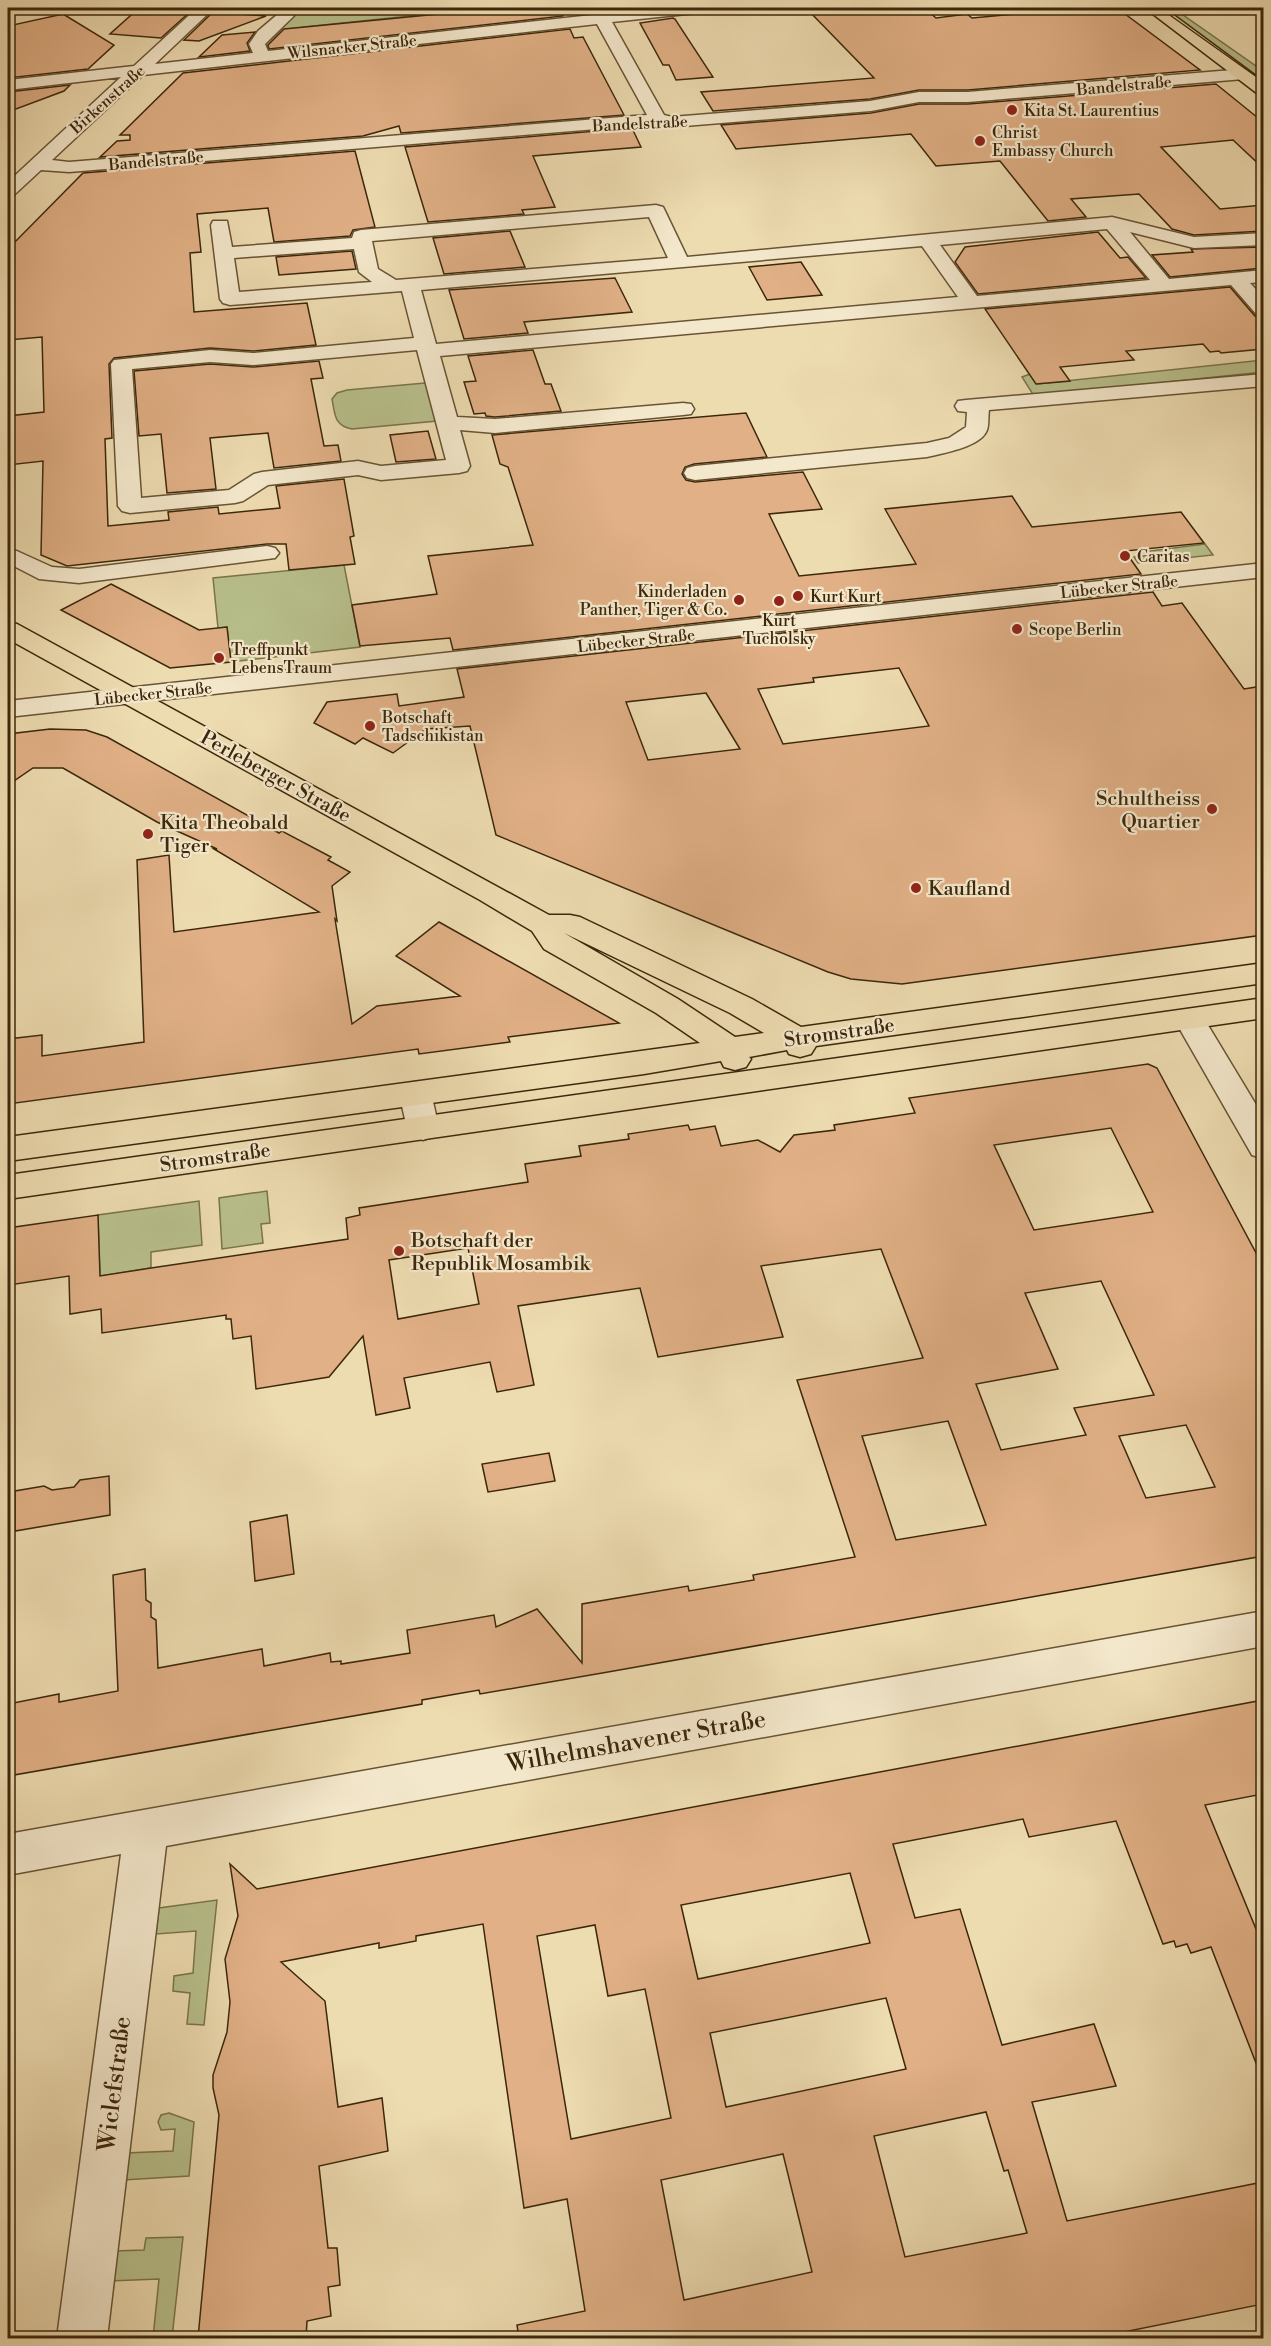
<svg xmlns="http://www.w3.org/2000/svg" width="1271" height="2346" font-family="'Libre Bodoni',serif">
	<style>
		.green { fill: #b8c08c; stroke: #7a744c; stroke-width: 1.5 }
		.building { fill: #e1b086; stroke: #3c270b; stroke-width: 1.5; fill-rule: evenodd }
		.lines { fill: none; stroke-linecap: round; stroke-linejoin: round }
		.minor-casing { stroke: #685434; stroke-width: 3 }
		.major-casing { stroke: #3c270b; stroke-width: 3 }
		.minor { fill: #f4e8cc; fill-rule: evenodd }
		.major { fill: #eedcb1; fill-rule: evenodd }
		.tram { stroke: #3c270b; stroke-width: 1.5 }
		.poi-dot { fill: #8f2418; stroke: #f4e8cc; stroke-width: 2 }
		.labels { text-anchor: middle; stroke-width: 4.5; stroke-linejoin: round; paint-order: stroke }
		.far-street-label { font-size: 16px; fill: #3c270b; stroke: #f4e8cc }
		.far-poi-label { font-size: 16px; fill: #3c270b; stroke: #f4e8cc; text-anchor: start }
		.street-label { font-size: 20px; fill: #3c270b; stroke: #f4e8cc }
		.poi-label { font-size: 20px; fill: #3c270b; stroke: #f4e8cc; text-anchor: start }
		.near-street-label { font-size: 24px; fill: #3c270b; stroke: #f4e8cc }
	</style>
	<rect width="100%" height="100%" fill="#eedcb1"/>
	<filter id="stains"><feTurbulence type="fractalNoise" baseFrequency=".00333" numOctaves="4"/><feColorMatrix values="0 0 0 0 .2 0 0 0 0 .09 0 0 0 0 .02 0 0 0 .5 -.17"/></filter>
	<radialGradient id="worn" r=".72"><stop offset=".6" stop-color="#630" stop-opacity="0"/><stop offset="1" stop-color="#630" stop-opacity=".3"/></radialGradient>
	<path class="green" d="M313,8H485L303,27L309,37L340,39L266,47L265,43L298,10Z
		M1155,8H1173L1263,71V82Z
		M1263,360V372L1034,396L1022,377L1030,374L1037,384Z
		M425,383L429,384L437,421L352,429C334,426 335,414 332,399L337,393L347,390Z
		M1205,544L1213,555L1138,563L1134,557L1152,555L1150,551Z
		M344,565L360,647L231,662L227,627L218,628L213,578Z
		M267,1191L270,1223L261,1224L263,1243L222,1249L219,1198Z
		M199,1201L202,1245L151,1252V1268L100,1276L98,1215Z
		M217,1900L204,2025L187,2024L190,1993L173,1991L174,1976L193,1973L196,1931L156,1934L159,1908Z
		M169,2113L194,2122L189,2176L123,2180L125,2153L173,2151L175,2129L161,2130L158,2122L161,2115Z
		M183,2237L172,2338H153L159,2279L109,2281L113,2251L144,2250L146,2238Z"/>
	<path class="building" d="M139,8H161L192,10L161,38L110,34Z
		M501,8H558L563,16L269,49L268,45L284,29Z
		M806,8H916L926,9L936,18L967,14L972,18L1049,11L1047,8H1117L1200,70L968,90H919L870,99L713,111L701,92L874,78Z
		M213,12L266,16L199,41L184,40Z
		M63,14L114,45L88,69L8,78V26Z
		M673,18L675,19L713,77L676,80L669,65H663L640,23Z
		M570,29L574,38L583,37L624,115L401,133L399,126L363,136L100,157L117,141L130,140V135H120L183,73Z
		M255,32L247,43L250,51L199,57L222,35Z
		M1216,84L1263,122V168L1233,140L1161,147L1220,209L1263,205V231L1194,235L1172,229L1139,194L1071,199L1086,217L1048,221L1000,161L936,166L911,134L736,149L721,125L871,113L919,104H968Z
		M70,85L64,91L8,112V92Z
		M632,128L641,147L533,156L555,207L522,210L524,214L428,222L405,147Z
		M355,151L375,227L353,230L350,236L274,242L268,208L197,214L201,252L190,253L194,312L307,303L316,345L253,351L210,348L114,358L109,364L112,438L105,439L108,526L169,520L168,512L218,507L219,514L280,508L276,486L344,479L354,536L350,537L355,564L289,570L286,544H267L67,566L41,555L43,461L8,465V416L44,412L42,337L8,340V249L83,173Z
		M510,231L525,267L444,274L433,238Z
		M1098,232L1120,258L1128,257L1146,278L978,294L955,262L965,247Z
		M1263,247V268L1170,277L1152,255L1193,252L1191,249Z
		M352,251L356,269L279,275L276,257Z
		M801,262L822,295L767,300L749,267Z
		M615,278L632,312L524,322L528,333L464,339L449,290Z
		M1230,287L1255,316L1263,319V349L1221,353L1219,351L1210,352L1203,344L1126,351L1134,360L1060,367L1070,381L1036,384L985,309Z
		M533,350L545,384H551L561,411L495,417L486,416L485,413L474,414L464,382L476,381L468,356Z
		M319,361L323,378L311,379L324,446L338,445L341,461L274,468L268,433L210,438L216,489L167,493L161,434L139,436L134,371L210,364L253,367Z
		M746,413L767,457L694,464L685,467L682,474L686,480L695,482L803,472L822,509L769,514L799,576L916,564L885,509L1012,496L1032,527L1181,512L1204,543L1125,551L1141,574L453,650L450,638L360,646L352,605L437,594L428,556L533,545L508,467L500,464L492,435Z
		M428,431L436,459L396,462L390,435Z
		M111,584L199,630L227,627L231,662L170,668L61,610Z
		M1153,592L1162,606L1182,603L1244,689L1263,686V935L902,984L851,979L828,972L496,835L470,726L426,729L393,753L363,738L355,744L314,723L327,702L397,694L399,706L464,697L457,669ZM899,668L929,726L783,744L758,689L814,682L813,678ZM706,693L740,749L648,760L626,702Z
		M50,729L86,730L107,737L279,833L282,831L331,857L328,860L350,872L332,886L337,921L335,919L352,1024L377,1006L460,996L396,956L439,922L619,1023L508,1037L510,1042L419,1054L418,1049L8,1104V1039L42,1035V1056L144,1042L137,860L169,855L174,932L319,912L214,849H217L157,822L63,768H33L8,785V734Z
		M1148,1064L1157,1068L1263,1266V1556L608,1672L480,1694L479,1690L422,1700V1704L8,1776V1704L59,1694V1702L118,1691L113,1575L145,1569L146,1600L151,1603V1617L156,1620L158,1668L262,1649L264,1666L330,1653L331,1662L341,1661V1664L410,1653L407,1630L494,1615L496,1627L537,1609L582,1663V1604L688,1586L689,1591L754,1580L753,1575L855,1557L797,1380L923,1358L881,1249L761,1266L783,1337L658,1357L640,1288L518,1306L534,1385L497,1392L490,1362L404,1378L410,1408L376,1415L363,1336L329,1377L256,1389L251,1336L233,1339L231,1319H226V1315L102,1333L101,1309L70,1314L69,1276L9,1285L8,1228L98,1215L100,1276L151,1268L348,1239L346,1218L360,1215L359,1208L528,1182L525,1164L581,1156L579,1146L629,1139L628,1134L688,1125L690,1130L715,1126L721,1146L758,1140L780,1152L794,1135L835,1130L834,1125L915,1113L909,1098ZM1111,1128L1153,1212L1034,1230L994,1145ZM468,1248L479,1304L398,1319L389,1260ZM1101,1281L1154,1395L1074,1408L1086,1435L1001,1450L976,1384L1058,1369L1025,1293ZM948,1421L986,1525L896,1540L862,1436ZM1186,1425L1215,1487L1146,1498L1119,1436Z
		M549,1453L555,1481L488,1492L482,1464Z
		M109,1476L110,1515L15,1531V1491L44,1486L52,1490L74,1487L80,1480Z
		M287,1515L294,1574L255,1581L250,1522Z
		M1263,1700V1794L1205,1805L1263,1946V2076H1261L1211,1947L1191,1953L1187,1944L1176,1947L1174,1941L1163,1944L1116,1821L1029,1837L1023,1819L893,1844L915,1918L960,1909L1002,2045L1094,2024L1116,2086L1032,2102L1067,2221L1263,2182V2304L1094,2338H519L517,2325L585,2311L567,2199L524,2208L483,1924L416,1936V1941L379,1948V1943L281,1962L325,2001L338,2107L382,2098L388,2151L319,2166L328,2248H337L340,2285L328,2287L331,2316L307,2321L306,2338H198L219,2115L213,2088V2075L227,2032L230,2002L225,1959L238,1916L230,1864L257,1889ZM850,1873L870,1943L698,1979L681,1905ZM595,1925L608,1996L645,1989L671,2118L571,2139L537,1936ZM886,1998L906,2069L726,2107L710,2033ZM986,2112L1004,2171L1008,2170L1027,2233L905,2257L874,2136ZM783,2154L812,2272L684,2300L661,2180Z"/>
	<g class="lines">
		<defs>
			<path id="minor" d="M197,8H214L155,64L253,53L249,44L258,31L285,8H302L265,44L268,51L592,15L589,8H603L607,13L659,8H703L702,11L696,13L612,22L664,115L672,117L870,101L919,92H968L1244,69L1252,74L1244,79L968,102H919L871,111L672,127L658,124L69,172L41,170L14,195L8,196V182L121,77L8,90V80L134,66ZM597,24L647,115L69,162L52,160L143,75Z
				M656,205L663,207L665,211L687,257L1112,217L1194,237L1264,233V245L1194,248L1130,232L1169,279L1264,270V282L1250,283L1264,298V317L1257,315L1231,285L440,356L457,417L495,419L683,403L691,404L694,409L691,414L683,415L495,433L460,430L470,466L467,471L459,473L381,480L358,475L268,485L243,501L235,503L130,513L122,511L118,506L111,364L114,360L210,350L253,353L414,338L402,291L230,305L223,303L220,299L211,225L213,221H227L232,247L352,238L354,232L361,230ZM649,217L668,258L396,280L378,269L372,241ZM1107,229L1150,280L977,296L940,245ZM922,246L958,297L436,344L421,290ZM354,249L359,272L372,282L239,292L234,258ZM417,350L446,460L381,466L358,461L262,472L254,474L229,490L141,498L132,369L210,362L253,365Z
				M1264,374V386L989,410C988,416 989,425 987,430C981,447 943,453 927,457L695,480L687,478L684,473L687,468L695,466L927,443L949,438L966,427L967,412L958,411L955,406L958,401L966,400Z
				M267,546L275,548L279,553L275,558L79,583L39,579L8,563V547L52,567L79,569Z
				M1264,563V577L8,717V701Z
				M1189,1009L1200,1012L1264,1118V1159L1252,1155L1174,1019L1178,1012Z
				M415,1082L426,1085L431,1093L439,1128L434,1136L423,1140L412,1136L407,1128L399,1093L404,1085Z
				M1264,1611V1646L166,1846L107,2338H57L121,1854L8,1875V1834Z"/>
			<path id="major" d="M1148,8H1164L1264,82V95L1258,94L1149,11Z
				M8,622L17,624L549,915H570L580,917L752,999L801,1027L1264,963V983L816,1046L811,1054L800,1057L789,1054L787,1050L749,1057L751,1059L746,1067L735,1070L724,1067L721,1061L644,1074L8,1161V1137L700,1043L656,1013L544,949L532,931L480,900L8,639ZM564,933L730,1013L764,1033L735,1037L678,999Z
				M1264,998V1018L8,1199V1175Z"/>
		</defs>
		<use href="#minor" class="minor-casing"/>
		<use href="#major" class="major-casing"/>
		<use href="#minor" class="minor"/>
		<use href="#major" class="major"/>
		<path class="tram" d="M1160,8L1264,82"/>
	</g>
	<g class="poi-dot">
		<circle cx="1012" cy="110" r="6"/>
		<circle cx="980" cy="141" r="6"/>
		<circle cx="1125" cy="556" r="6"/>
		<circle cx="798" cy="596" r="6"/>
		<circle cx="739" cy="600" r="6"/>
		<circle cx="779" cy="601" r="6"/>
		<circle cx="1017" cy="629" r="6"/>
		<circle cx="219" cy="658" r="6"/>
		<circle cx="370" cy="726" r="6"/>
		<circle cx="1212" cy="809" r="6"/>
		<circle cx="148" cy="834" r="6"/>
		<circle cx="916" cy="888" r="6"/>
		<circle cx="399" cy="1251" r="6"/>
	</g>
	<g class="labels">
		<g class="far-street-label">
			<text transform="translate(352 46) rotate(-6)" y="6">Wilsnacker Straße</text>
			<text transform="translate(1124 85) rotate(-5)" y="6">Bandelstraße</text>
			<text transform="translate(107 99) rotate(-42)" y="6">Birkenstraße</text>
			<text transform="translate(640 123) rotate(-3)" y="6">Bandelstraße</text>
			<text transform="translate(156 160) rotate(-5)" y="6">Bandelstraße</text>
			<text transform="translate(1119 586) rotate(-6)" y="6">Lübecker Straße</text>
			<text transform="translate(636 640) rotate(-6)" y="6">Lübecker Straße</text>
			<text transform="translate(153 693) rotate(-6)" y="6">Lübecker Straße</text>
		</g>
		<g class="far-poi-label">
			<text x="1024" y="116">Kita St. Laurentius</text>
			<text x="992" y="138">Christ<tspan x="992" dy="18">Embassy Church</tspan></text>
			<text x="1137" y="562">Caritas</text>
			<text x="727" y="597" text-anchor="end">Kinderladen<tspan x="727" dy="18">Panther, Tiger &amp; Co.</tspan></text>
			<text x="810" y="602">Kurt Kurt</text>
			<text x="779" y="626" text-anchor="middle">Kurt<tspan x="779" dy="18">Tucholsky</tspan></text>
			<text x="1029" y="635">Scope Berlin</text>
			<text x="231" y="655">Treffpunkt<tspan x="231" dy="18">LebensTraum</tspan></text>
			<text x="382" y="723">Botschaft<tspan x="382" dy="18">Tadschikistan</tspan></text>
		</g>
		<g class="street-label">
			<text transform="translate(276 776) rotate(29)" y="7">Perleberger Straße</text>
			<text transform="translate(839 1032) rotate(-8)" y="7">Stromstraße</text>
			<text transform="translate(215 1157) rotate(-8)" y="7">Stromstraße</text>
		</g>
		<g class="poi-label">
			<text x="1200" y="805" text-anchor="end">Schultheiss<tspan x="1200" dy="23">Quartier</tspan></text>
			<text x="160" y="829">Kita Theobald<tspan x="160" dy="23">Tiger</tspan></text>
			<text x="928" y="895">Kaufland</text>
			<text x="411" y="1247">Botschaft der<tspan x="411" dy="23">Republik Mosambik</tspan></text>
		</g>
		<g class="near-street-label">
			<text transform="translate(636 1741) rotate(-10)" y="8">Wilhelmshavener Straße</text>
			<text transform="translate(114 2084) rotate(-83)" y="8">Wiclefstraße</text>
		</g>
	</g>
	<rect width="1271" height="2346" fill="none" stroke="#eedcb1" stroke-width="30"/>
	<rect x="9" y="9" width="1253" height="2328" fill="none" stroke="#3c270b" stroke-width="3"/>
	<rect x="15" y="15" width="1241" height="2316" fill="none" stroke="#3c270b" stroke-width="1.5"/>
	<rect width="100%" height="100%" filter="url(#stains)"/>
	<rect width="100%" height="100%" fill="url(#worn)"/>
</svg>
